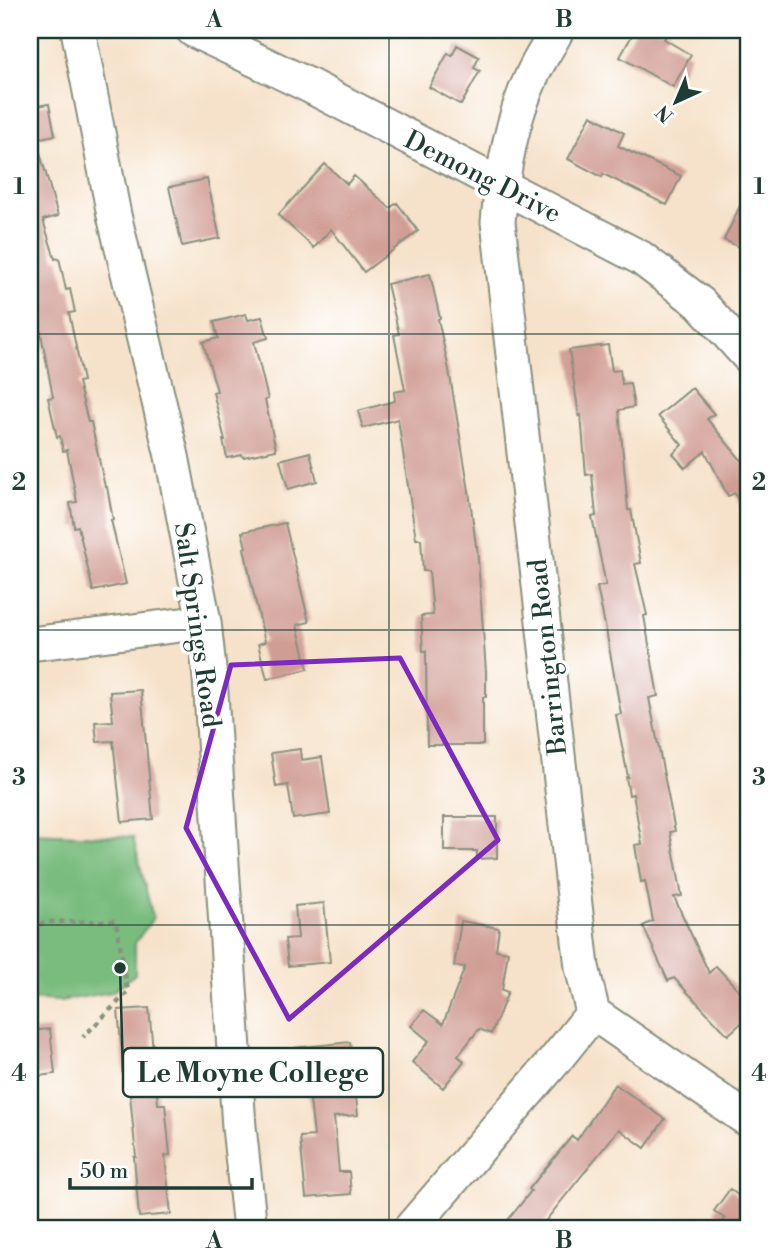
<svg xmlns="http://www.w3.org/2000/svg" width="778" height="1259" font-family="'Libre Bodoni',serif">
	<style>
		.forest { fill: #79bc7e; stroke: #4c7c59; stroke-width: 2 }
		.building { fill: #d09d94 }
		.lines { fill: none; stroke-linecap: round; stroke-linejoin: round }
		.minor-casing { stroke: #8a907f; stroke-width: 37 }
		.path { stroke: #8a907f; stroke-width: 4.5; stroke-dasharray: 5 5; stroke-linecap: butt }
		.minor { stroke: #fff; stroke-width: 33 }
		.marked { fill: none; stroke: #7b2cbf; stroke-width: 5; stroke-linejoin: round }
		.grid { fill: none; stroke: #1f3d34; stroke-width: 2; stroke-opacity: 0.55 }
		.labels { text-anchor: middle; stroke-width: 7; stroke-linejoin: round; paint-order: stroke }
		.street-label { font-size: 26px; fill: #1f3d34; stroke: #fff }
		.leader { fill: none; stroke: #1f3d34; stroke-width: 2.5 }
		.callout-dot { fill: #1f3d34; stroke: #fff; stroke-width: 2.5 }
		.callout { fill: #fff; stroke: #1f3d34; stroke-width: 2.5 }
		.callout-label { font-size: 28px; text-anchor: middle; font-weight: bold; fill: #1f3d34 }
		.neatline { fill: none; stroke: #1f3d34; stroke-width: 2.5 }
		.grid-label { font-size: 23px; text-anchor: middle; font-weight: bold; fill: #1f3d34 }
	</style>
	<rect width="100%" height="100%" fill="#fff"/>
	<filter id="ink" filterUnits="userSpaceOnUse"><feTurbulence type="fractalNoise" baseFrequency=".0143" numOctaves="2"/><feDisplacementMap in="SourceGraphic" scale="14" xChannelSelector="R" yChannelSelector="G"/><feConvolveMatrix kernelMatrix="1 2 1 2 8 2 1 2 1" color-interpolation-filters="sRGB"/></filter>
	<filter id="wash" filterUnits="userSpaceOnUse"><feTurbulence type="fractalNoise" baseFrequency=".00686" numOctaves="4" result="noise"/><feDisplacementMap in="SourceGraphic" scale="28" xChannelSelector="R" yChannelSelector="G"/><feGaussianBlur stdDeviation="1.57" result="paint"/><feColorMatrix in="noise" values="0 0 0 0 0 0 0 0 0 0 0 0 0 0 0 0 0 1.4 0 .05"/><feComposite in="paint" operator="in"/></filter>
	<g filter="url(#wash)">
		<rect width="100%" height="100%" fill="#f6e2ca"/>
		<path class="forest" d="M30,833L133,837L153,918L135,943V974L112,992L59,1001L30,999Z"/>
		<g id="blocks">
			<path class="building" d="M635,30H670L664,39L691,55L673,87L620,57Z
				M457,45L479,57L474,68L480,71L461,105L429,87L448,53L452,56Z
				M49,104L55,135L36,139L58,216L43,220L55,259L59,258L66,290L70,289L75,312L69,313L83,381L78,382L88,422H91L105,487H107L113,520H111L126,584L93,591L78,526L74,527L70,503L77,502L67,450L63,451L60,436L57,437L48,398L53,397L30,275V107Z
				M591,115L624,133L618,146L681,176L667,205L603,174L602,177L568,159Z
				M325,164L347,184L354,176L390,208L397,203L418,231L364,272L331,229L314,248L278,215Z
				M207,179L220,238L182,246L169,187Z
				M748,189V239L743,249L724,240Z
				M430,274L440,318L438,319L449,370L469,491L476,546H477L486,672V697H483V745H427L426,651H423L421,616L433,615L429,571H423L421,539H416L398,419L363,428L358,411L395,401L394,392L405,390L394,335L399,334L387,284Z
				M246,314L248,320L262,317L268,338L254,342L268,399L265,400L276,450L243,457L242,455L227,458L223,440H225L213,392L217,391L203,342L218,338L214,322Z
				M608,345L612,371L620,370L622,384L630,383L634,407L619,410L628,510H631L641,563L635,564L647,615L644,616L658,696L649,698L675,831L670,832L682,896L674,897L709,973L716,966L748,1000V1017L728,1035L674,978L668,981L643,926L653,921L645,881L641,882L635,845L642,844L633,794L629,795L626,777H628L616,715L621,714L606,630L597,587L606,585L592,517L596,516L592,474L586,475L581,415L579,416L569,350Z
				M692,388L714,414L707,419L741,460L748,456V520L735,493L728,496L705,451L685,468L673,454L682,445L658,416Z
				M310,452L317,481L288,489L280,460Z
				M285,523L309,622L297,625L308,669L267,679L258,644L265,642L252,586L244,548L246,547L242,532Z
				M141,690L153,819L122,822L113,741L97,742L95,722L113,721L110,692Z
				M300,749L301,760L322,757L330,814L293,819L288,785L276,787L271,753Z
				M444,817H497V858L477,859V851H444Z
				M324,903L330,962L288,966L285,939L298,938L295,906Z
				M461,921L499,928L496,950L508,952L502,990L508,992L491,1034L479,1029L458,1056L464,1061L443,1088L412,1062L429,1041L411,1026L424,1010L443,1024L465,967L454,966Z
				M149,1008L158,1104H165L170,1155L165,1156L171,1214L139,1217L134,1157H136L128,1074L124,1075L118,1010Z
				M50,1029L55,1074L30,1077V1031Z
				M350,1042L358,1115L334,1117L339,1172H349L351,1194L306,1198L300,1137L314,1136L308,1083L299,1084L295,1048Z
				M615,1084L665,1119L645,1148L619,1129L539,1229H501L531,1191L529,1189L572,1136L577,1140Z
				M730,1189L748,1203V1229H717L725,1219L714,1211Z"/>
		</g>
	</g>
	<g filter="url(#ink)">
		<use href="#blocks" fill-opacity="0" stroke="#8a907f" stroke-width="2"/>
		<g class="lines">
			<defs>
				<path id="minor" d="M78,30L114,215L172,456L204,622L210,678L239,1127L250,1229
					M193,30L308,85L641,258L700,303L748,356
					M557,30C549,46 538,61 531,78C511,121 502,175 498,222L582,967L593,1013
					M30,644L204,622
					M593,1013L748,1120
					M410,1229L556,1059L593,1013"/>
			</defs>
			<use href="#minor" class="minor-casing"/>
			<path class="path" d="M30,927L49,922L116,921L128,992L83,1037"/>
			<use href="#minor" class="minor"/>
		</g>
	</g>
	<path class="marked" d="M400,658L498,840L289,1019L186,828L231,665Z"/>
	<path class="grid" d="M389,30V1229M30,334H748M30,630H748M30,925H748"/>
	<g class="labels">
		<g class="street-label">
			<text transform="translate(483 176) rotate(27)" y="9">Demong Drive</text>
			<text transform="translate(198 625) rotate(82)" y="9">Salt Springs Road</text>
			<text transform="translate(547 657) rotate(-96)" y="9">Barrington Road</text>
		</g>
	</g>
	<path class="leader" d="M120 968L123 1072"/>
	<circle class="callout-dot" cx="120" cy="968" r="7"/>
	<rect class="callout" x="123" y="1048" width="260" height="49" rx="7"/>
	<g class="callout-label">
		<text x="253" y="1082">Le Moyne College</text>
	</g>
	<rect width="778" height="1259" fill="none" stroke="#fff" stroke-width="77"/>
	<g transform="translate(676 102) rotate(224)" stroke="#ffffff" stroke-width="5" paint-order="stroke">
	<path d="M0-5L12 26L0 18L-12 26Z" fill="#1f3d34"/>
	<text y="-10" font-size="19" font-weight="bold" text-anchor="middle" fill="#1f3d34">N</text>
	</g>
	<path d="M70 1178v10h182v-10" fill="none" stroke="#1f3d34" stroke-width="3.5"/>
	<text x="80" y="1178" font-size="21" fill="#1f3d34" stroke="#ffffff" stroke-width="5" paint-order="stroke">50 m</text>
	<rect x="38" y="38" width="702" height="1182" class="neatline"/>
	<g class="grid-label">
		<text x="214" y="27">A</text>
		<text x="564" y="27">B</text>
		<text x="19" y="194">1</text>
		<text x="759" y="194">1</text>
		<text x="19" y="490">2</text>
		<text x="759" y="490">2</text>
		<text x="19" y="785">3</text>
		<text x="759" y="785">3</text>
		<text x="19" y="1081">4</text>
		<text x="759" y="1081">4</text>
		<text x="214" y="1248">A</text>
		<text x="564" y="1248">B</text>
	</g>
</svg>
